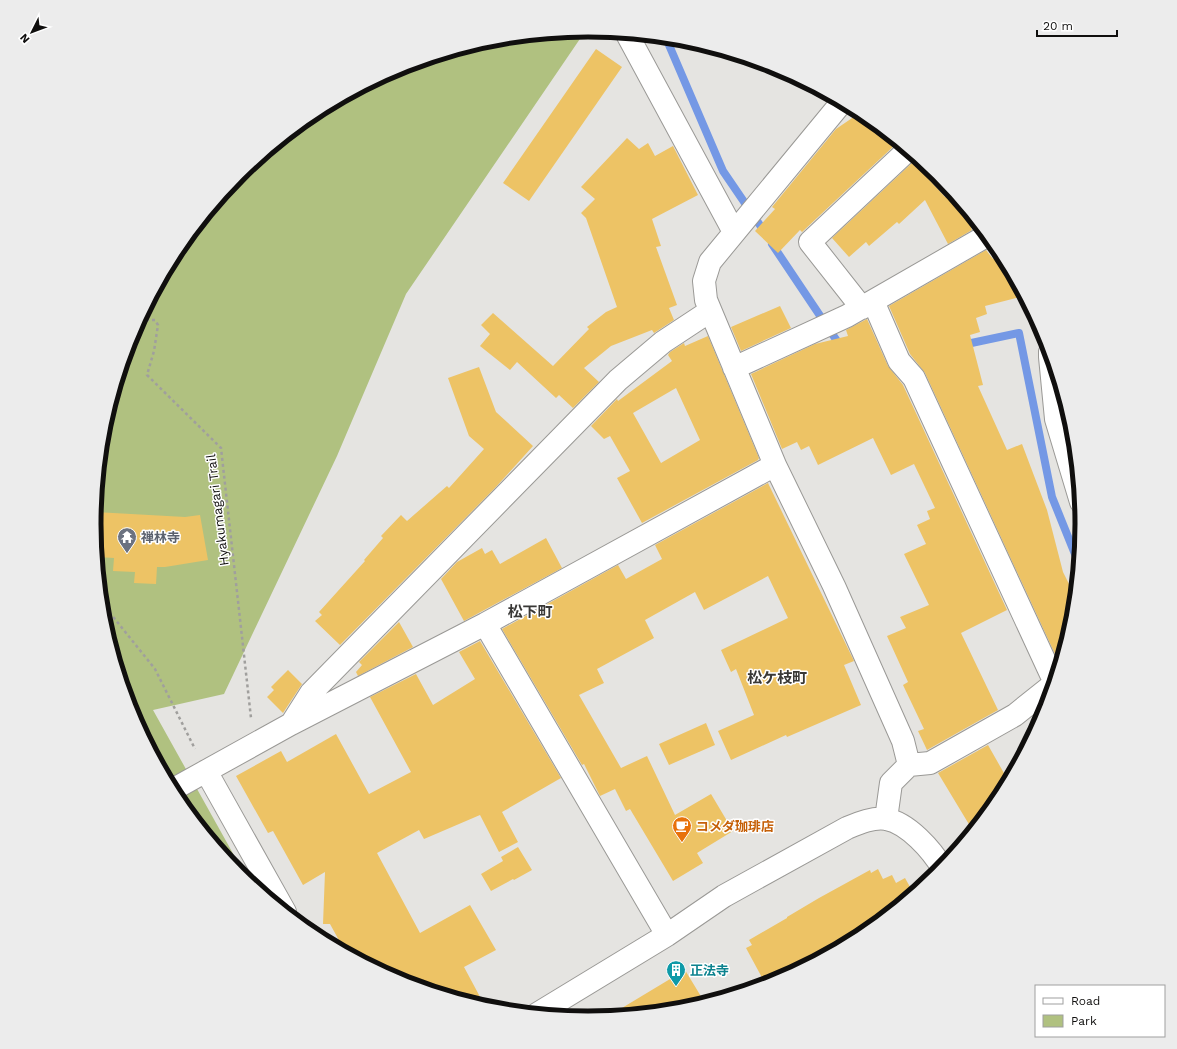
<svg xmlns="http://www.w3.org/2000/svg" width="1177" height="1049" font-family="'Work Sans','Noto Sans JP',sans-serif">
	<style>
		.green { fill: #b0c180 }
		.lines { fill: none; stroke-linecap: round; stroke-linejoin: round }
		.stream { stroke: #7498e5; stroke-width: 8 }
		.building { fill: #edc365; fill-rule: evenodd }
		.minor-casing { stroke: #9a9996; stroke-width: 24 }
		.path { stroke: #a09f9d; stroke-width: 2.5; stroke-dasharray: 3 3; stroke-linecap: butt }
		.minor { stroke: #fff; stroke-width: 22 }
		.labels { text-anchor: middle; stroke-width: 3; stroke-linejoin: round; paint-order: stroke }
		.street-label { font-size: 13px; fill: #100f0e; stroke: #fff }
		.worship-label { font-size: 13px; font-weight: bold; fill: #5b616d; stroke: #fff; text-anchor: start }
		.food-label { font-size: 13px; font-weight: bold; fill: #c56008; stroke: #fff; text-anchor: start }
		.culture-label { font-size: 13px; font-weight: bold; fill: #0d838f; stroke: #fff; text-anchor: start }
		.quarter-label { font-size: 15px; font-weight: bold; fill: #393836; stroke: #fff }
		.rim { fill: none; stroke: #100f0e; stroke-width: 5 }
	</style>
	<rect width="100%" height="100%" fill="#e5e4e1"/>
	<path class="green" d="M586,30L406,294L337,456L224,694L153,710L250,884L239,874L177,799L132,714L103,621L94,524L104,428L132,335L177,250L239,175L314,113L399,68L492,39Z"/>
	<g class="lines">
		<path class="stream" d="M666,38L723,171L766,234
			M772,244L841,347
			M962,345L1019,333L1052,497L1079,564"/>
	</g>
	<path class="building" d="M596,49L622,67L529,201L503,183Z
		M861,112L886,132L896,144L802,232L800,230L778,253L755,231L775,209L772,207L836,129Z
		M627,138L639,149L648,143L655,156L673,146L698,195L652,219L661,246L656,247L677,305L669,308L674,320L654,333L652,330L611,346L584,368L599,382L573,408L559,395L556,398L517,362L510,370L480,346L490,334L481,325L493,313L553,366L589,329L587,327L606,312L617,307L586,218L581,213L595,199L581,187Z
		M913,162L945,197L953,193L978,224L971,228L972,230L948,244L925,200L899,224L897,222L869,246L866,242L849,257L832,238Z
		M986,250L993,259L1003,257L1024,296L985,306L987,314L976,318L980,332L970,335L983,385L978,386L1007,450L1022,444L1047,510L1063,572L1076,598L1073,621L1060,665L925,373L910,354L889,306Z
		M780,306L791,328L741,351L731,327Z
		M867,319L888,366L903,385L1007,610L961,633L998,710L927,750L918,731L924,729L903,685L908,682L887,636L906,628L900,617L929,605L904,554L926,544L917,525L930,519L927,511L935,508L914,464L891,475L873,438L818,465L809,446L801,450L797,442L782,449L751,374L815,344L848,336L846,330Z
		M708,336L759,458L758,460L642,523L617,478L630,471L610,436L604,439L591,426L617,399L618,401L672,361L668,355L670,352L684,343L685,346ZM676,388L700,440L661,463L633,413Z
		M479,367L496,412L533,446L495,488L340,645L315,621L322,615L319,612L365,561L364,560L383,538L381,536L401,515L407,521L447,486L449,488L484,449L469,436L448,378Z
		M768,483L854,661L844,665L861,705L787,737L786,735L731,760L718,731L754,715L736,669L731,672L721,650L788,618L768,576L704,610L695,592L645,620L654,638L597,669L604,683L579,695L621,768L647,756L675,815L711,794L733,831L697,853L703,863L673,881L630,809L626,811L615,789L600,796L584,764L582,765L502,629L618,565L626,579L662,559L655,545Z
		M95,512L185,517L200,515L208,560L165,567H157L156,584L134,583L135,572L113,571L114,558L97,557L94,524Z
		M546,538L562,568L464,621L441,579L457,562L482,548L485,554L492,550L500,564Z
		M399,622L413,647L358,676L356,672L362,665L359,662Z
		M480,641L561,778L502,812L518,842L499,852L480,815L424,839L419,830L377,853L420,933L470,905L496,950L464,967L486,1008L399,981L346,953L330,924H323L325,872L303,885L273,831L268,833L236,776L281,751L287,762L336,734L369,794L411,772L370,697L416,674L433,705L475,679L459,652Z
		M288,670L302,684L283,713L267,697L274,690L271,687Z
		M706,723L715,745L669,765L659,744Z
		M988,745L1009,782L1000,799L973,831L938,773Z
		M518,847L532,870L514,880L513,879L491,891L481,874L503,861L501,857Z
		M878,869L883,879L892,875L896,883L905,878L914,894L863,936L778,981L766,985L746,948L752,945L749,940L787,918V917L819,898L870,870L871,873Z
		M685,970L705,1003L685,1010L607,1017Z"/>
	<g class="lines">
		<defs>
			<path id="minor" d="M627,34L734,232
				M873,301L899,361L914,378L1055,683
				M862,308L810,242L908,150
				M1050,352V357L1056,419L1081,502
				M734,368L847,316L988,235
				M775,465L706,300L704,281L710,262L842,102
				M485,624L667,935
				M292,723L311,693L618,380L663,342L710,311
				M909,765L930,763L1015,715L1055,683
				M206,771L285,912
				M172,790L291,724L485,624L775,465L834,586L903,741L909,765L891,783L886,819
				M537,1014L667,935L724,896L847,828C859,823 873,817 886,819C908,823 932,850 943,869"/>
		</defs>
		<use href="#minor" class="minor-casing"/>
		<path class="path" d="M140,320H155L158,325L154,351L147,375L221,448L251,718
			M102,603L155,669L195,749"/>
		<use href="#minor" class="minor"/>
	</g>
	<defs>
		<symbol id="temple-pin" viewBox="-11 -11 22 30"><path d="M0 17L-7.5 6A9.5 9.5 0 1 1 7.5 6Z" fill="#6b7280" stroke="#fff"/><path d="M0-6L5-2H3V0L6.5 2.5H4V6H1.5V3h-3V6H-4V2.5H-6.5L-3 0V-2H-5Z" fill="#fff"/></symbol>
		<symbol id="cafe-pin" viewBox="-11 -11 22 30"><path d="M0 17L-7.5 6A9.5 9.5 0 1 1 7.5 6Z" fill="#e8710a" stroke="#fff"/><path d="M-5.5-4.5H6V0H3Q3 3.5 0 3.5H-2.5Q-5.5 3.5-5.5 0ZM3-3.2v2h1.7v-2ZM-6 4.5H4V6H-6Z" fill="#fff"/></symbol>
		<symbol id="building-pin" viewBox="-11 -11 22 30"><path d="M0 17L-7.5 6A9.5 9.5 0 1 1 7.5 6Z" fill="#0f9aa8" stroke="#fff"/><path d="M-4-6H4V6H1V3H-1V6H-4ZM-2.5-4.3h1.7v1.8h-1.7ZM.8-4.3h1.7v1.8H.8ZM-2.5-1h1.7V.8h-1.7ZM.8-1h1.7V.8H.8Z" fill="#fff"/></symbol>
	</defs>
	<g fill-rule="evenodd">
		<use href="#temple-pin" x="116" y="526" width="22" height="30"/>
		<use href="#cafe-pin" x="671" y="815" width="22" height="30"/>
		<use href="#building-pin" x="665" y="959" width="22" height="30"/>
	</g>
	<g class="labels">
		<g class="street-label">
			<text transform="translate(217 510) rotate(-97)" y="5">Hyakumagari Trail</text>
		</g>
		<g class="worship-label">
			<text x="141" y="542">禅林寺</text>
		</g>
		<g class="food-label">
			<text x="696" y="831">コメダ珈琲店</text>
		</g>
		<g class="culture-label">
			<text x="690" y="975">正法寺</text>
		</g>
		<g class="quarter-label">
			<text x="530" y="617">松下町</text>
			<text x="777" y="683">松ケ枝町</text>
		</g>
	</g>
	<path d="M0 0H1177V1049H0ZM101 524a487 487 0 1 1 974 0a487 487 0 1 1-974 0Z" fill="#ececec" fill-rule="evenodd"/>
	<path class="rim" d="M101 524a487 487 0 1 1 974 0a487 487 0 1 1-974 0Z"/>
	<rect x="1035" y="985" width="130" height="52" fill="#ffffff" stroke="#9f9f9f"/>
	<rect x="1043" y="998" width="20" height="6" fill="#ffffff" stroke="#9f9f9f"/>
	<text x="1071" y="1005" font-size="12" fill="#100f0e">Road</text>
	<rect x="1043" y="1015" width="20" height="12" fill="#b0c180" stroke="#9f9f9f"/>
	<text x="1071" y="1025" font-size="12" fill="#100f0e">Park</text>
	<g transform="translate(32 32) rotate(228)" stroke="#ffffff" stroke-width="3" paint-order="stroke">
	<path d="M0-3L7 15L0 10L-7 15Z" fill="#100f0e"/>
	<text y="-6" font-size="11" font-weight="bold" text-anchor="middle" fill="#100f0e">N</text>
	</g>
	<path d="M1037 30v6h80v-6" fill="none" stroke="#100f0e" stroke-width="2"/>
	<text x="1043" y="30" font-size="12" fill="#100f0e" stroke="#ffffff" stroke-width="3" paint-order="stroke">20 m</text>
</svg>
